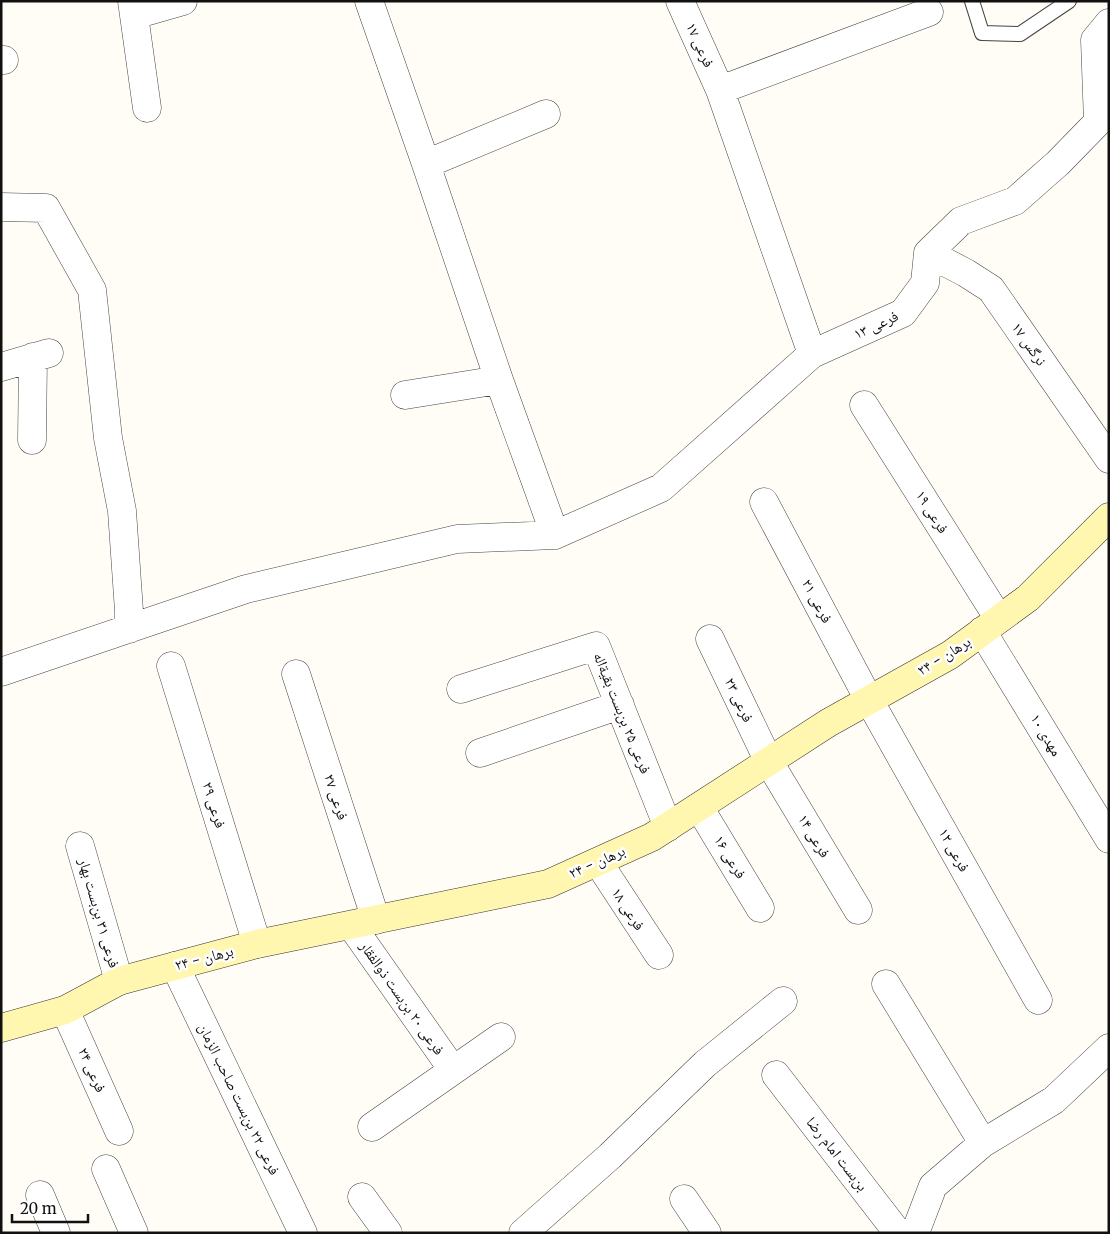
<svg xmlns="http://www.w3.org/2000/svg" width="1110" height="1234" font-family="Merriweather,'Noto Naskh Arabic',serif">
	<style>
		.lines { fill: none; stroke-linecap: round; stroke-linejoin: round }
		.lane-casing { stroke: #444; stroke-width: 16 }
		.street-casing { stroke: #444; stroke-width: 29 }
		.secondary-casing { stroke: #333; stroke-width: 29 }
		.lane { stroke: #fff; stroke-width: 14 }
		.street { stroke: #fff; stroke-width: 28 }
		.secondary { stroke: #fff6b0; stroke-width: 28 }
		.labels { text-anchor: middle; stroke-width: 5; stroke-linejoin: round; paint-order: stroke }
		.street-label { font-size: 15px; fill: #111; stroke: #fff }
	</style>
	<rect width="100%" height="100%" fill="#fffdf5"/>
	<g class="lines">
		<defs>
			<path id="lane" d="M972,1L982,33L1020,34L1069,1"/>
			<path id="street" d="M132,1L147,108
				M369,1L426,164L499,380L555,535
				M680,1L720,90L812,354
				M134,15L183,1
				M1,60H4
				M720,90L929,12
				M426,164L546,114
				M1,207L46,208L92,290L108,438L122,511L129,611V629
				M928,253L966,273L991,289L1109,459
				M1,367L49,353
				M405,395L499,380
				M864,405L999,619
				M32,440L33,357
				M764,502L869,700L1038,1000
				M982,631L1109,839
				M710,639L769,762L858,910
				M171,666L257,944
				M1,672L246,589L457,539L555,535L661,488L812,354L903,313L925,283L928,253L961,221L1015,201L1058,163L1098,122L1095,40L1109,23
				M296,674L376,920
				M461,689L596,646L668,827
				M480,753L620,705
				M699,807L760,908
				M80,846L119,981
				M598,862L659,955
				M351,925L453,1070
				M175,966L303,1233
				M886,984L983,1143
				M65,1010L119,1131
				M776,1075L898,1233
				M372,1127L501,1037
				M106,1169L134,1233
				M40,1195L56,1233
				M362,1197L388,1233
				M684,1199L707,1233
				M523,1233L610,1156L705,1064L783,1001
				M915,1233L933,1186L983,1143L1054,1100L1109,1048"/>
			<path id="secondary" d="M1,1028L65,1010L119,981L257,944L548,884L652,837L828,723L950,655L1028,598L1109,517"/>
		</defs>
		<use href="#lane" class="lane-casing"/>
		<use href="#street" class="street-casing"/>
		<use href="#secondary" class="secondary-casing"/>
		<use href="#lane" class="lane"/>
		<use href="#street" class="street"/>
		<use href="#secondary" class="secondary"/>
	</g>
	<g class="labels">
		<g class="street-label">
			<text transform="translate(700 45) rotate(66)" y="5">فرعی ۱۷</text>
			<text transform="translate(876 325) rotate(-25)" y="5">فرعی ۱۳</text>
			<text transform="translate(1029 344) rotate(55)" y="5">۱۷ نرگس</text>
			<text transform="translate(932 512) rotate(58)" y="5">فرعی ۱۹</text>
			<text transform="translate(817 601) rotate(62)" y="5">فرعی ۲۱</text>
			<text transform="translate(944 656) rotate(-32)" y="5">۲۴ - برهان</text>
			<text transform="translate(739 700) rotate(65)" y="5">فرعی ۲۳</text>
			<text transform="translate(622 713) rotate(68)" y="5">فرعی ۲۵ بن‌بست بقیة‌اله</text>
			<text transform="translate(1046 735) rotate(59)" y="5">۱۰ مهدی</text>
			<text transform="translate(336 797) rotate(72)" y="5">فرعی ۲۷</text>
			<text transform="translate(214 805) rotate(73)" y="5">فرعی ۲۹</text>
			<text transform="translate(814 836) rotate(59)" y="5">فرعی ۱۴</text>
			<text transform="translate(954 850) rotate(61)" y="5">فرعی ۱۲</text>
			<text transform="translate(730 857) rotate(59)" y="5">فرعی ۱۶</text>
			<text transform="translate(597 862) rotate(-24)" y="5">۲۴ - برهان</text>
			<text transform="translate(628 909) rotate(57)" y="5">فرعی ۱۸</text>
			<text transform="translate(99 913) rotate(74)" y="5">فرعی ۳۱ بن‌بست بهار</text>
			<text transform="translate(204 958) rotate(-15)" y="5">۲۴ - برهان</text>
			<text transform="translate(402 998) rotate(55)" y="5">فرعی ۲۰ بن‌بست ذوالفقار</text>
			<text transform="translate(92 1070) rotate(66)" y="5">فرعی ۲۴</text>
			<text transform="translate(239 1099) rotate(64)" y="5">فرعی ۲۲ بن‌بست صاحب الزمان</text>
			<text transform="translate(837 1154) rotate(52)" y="5">بن‌بست امام رضا</text>
		</g>
	</g>
	<rect width="1110" height="1234" fill="none" stroke="#111111" stroke-width="5"/>
	<path d="M12 1214v8h76v-8" fill="none" stroke="#111111" stroke-width="2.5"/>
	<text x="20" y="1214" font-size="15" fill="#111111" stroke="#ffffff" stroke-width="4" paint-order="stroke">20 m</text>
</svg>
